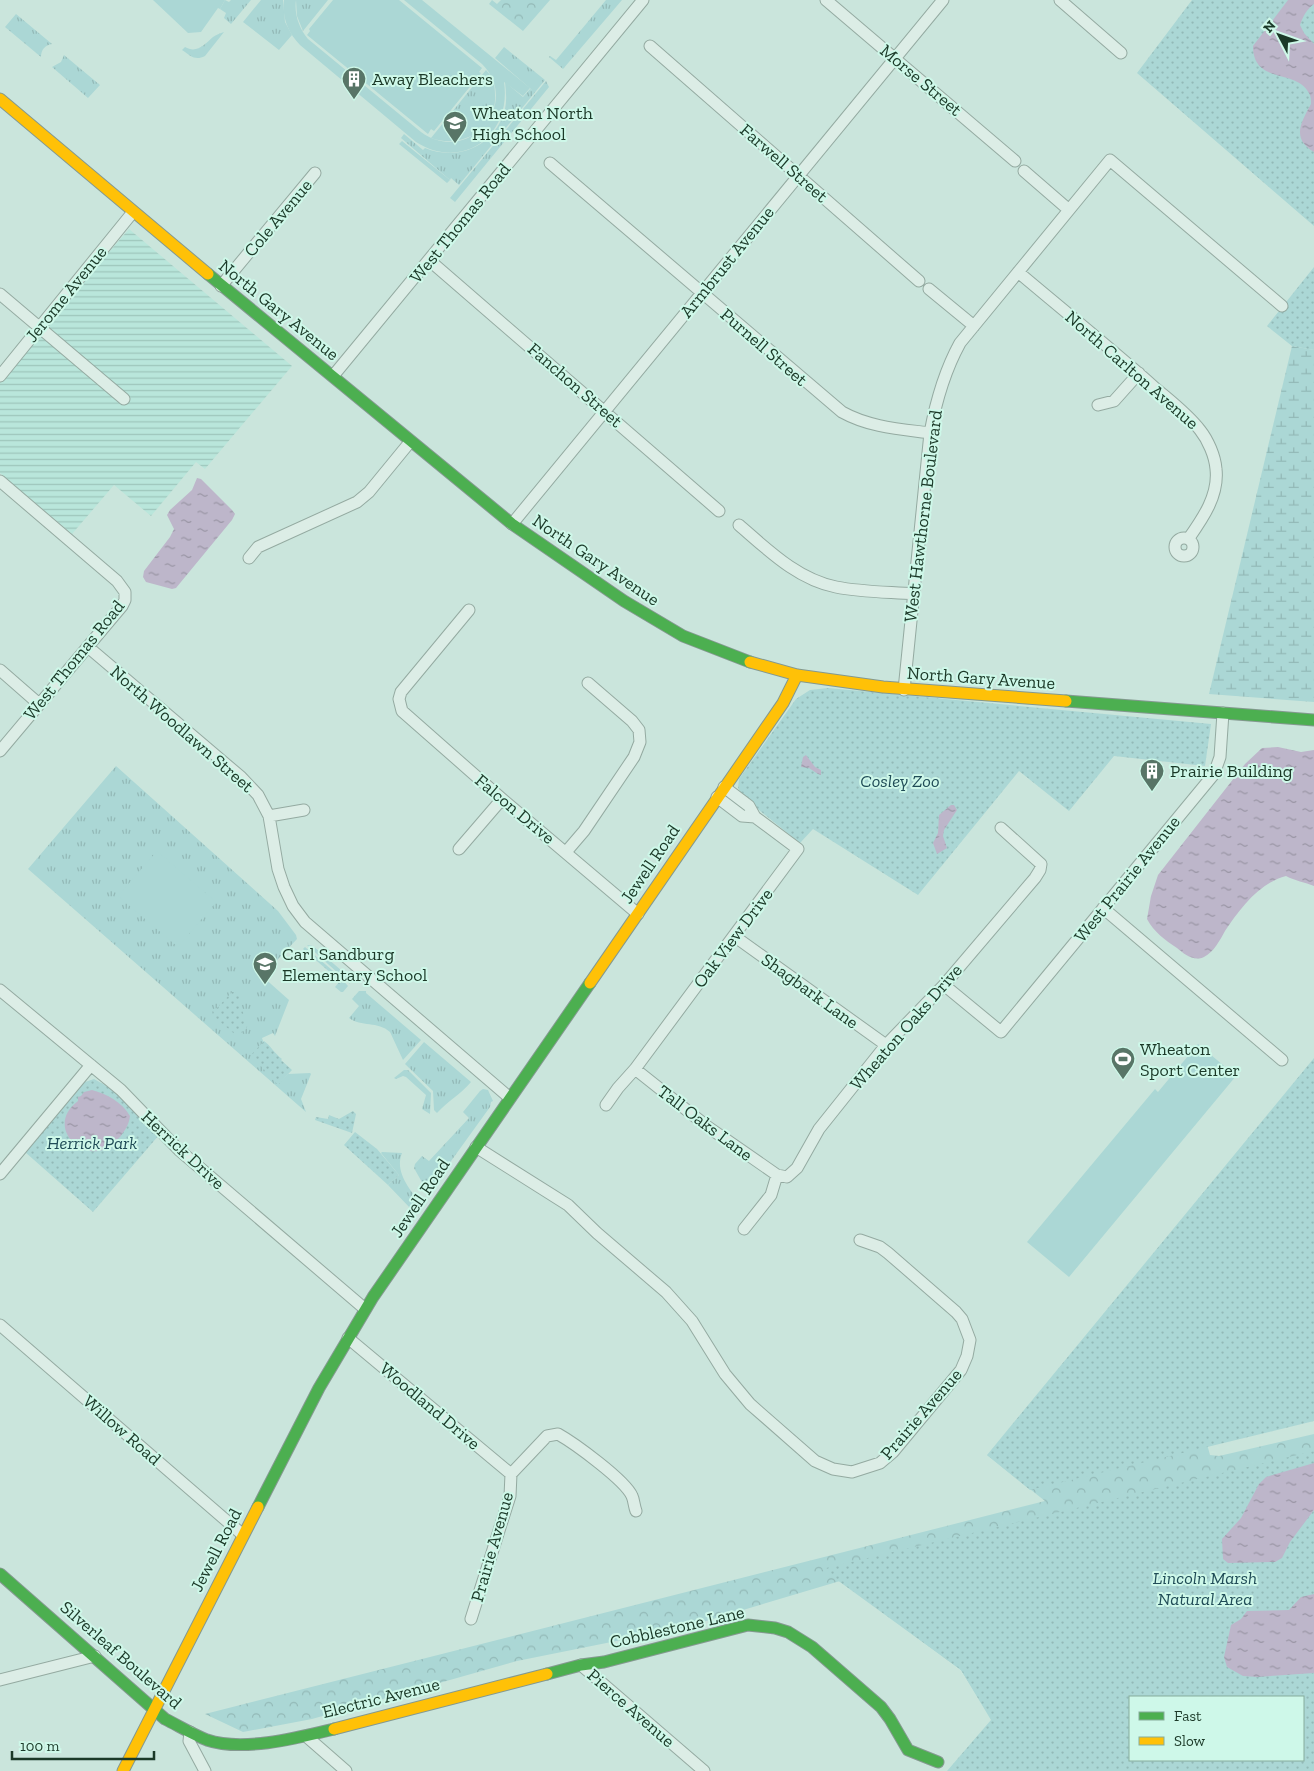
<svg xmlns="http://www.w3.org/2000/svg" width="1314" height="1771" font-family="'Zilla Slab',serif">
	<style>
		.farmland { fill: url(#farmland-rules) }
		.grass { fill: url(#grass-tufts) }
		.forest { fill: url(#forest-crowns) }
		.wetland { fill: url(#wetland-marsh) }
		.park { fill: url(#park-dots); fill-rule: evenodd }
		.pitch { fill: #abd7d5 }
		.water { fill: url(#water-ripples) }
		.lines { fill: none; stroke-linecap: round; stroke-linejoin: round }
		.street-casing { stroke: #94aaa1; stroke-width: 13 }
		.fast-casing { stroke: #849990; stroke-width: 13 }
		.slow-casing { stroke: #849990; stroke-width: 13 }
		.street { stroke: #dcede6; stroke-width: 11 }
		.fast { stroke: #4caf50; stroke-width: 11 }
		.slow { stroke: #ffc107; stroke-width: 11 }
		.labels { text-anchor: middle; stroke-width: 4; stroke-linejoin: round; paint-order: stroke }
		.poi-label { font-size: 18px; fill: #1b3928; stroke: #cef8e9; text-anchor: start }
		.street-label { font-size: 18px; fill: #1b3928; stroke: #cef8e9 }
		.park-label { font-size: 18px; font-style: italic; fill: #204c57; stroke: #cef8e9 }
	</style>
	<defs>
		<pattern id="farmland-rules" width="6" height="5" patternUnits="userSpaceOnUse" patternTransform="scale(1.25)"><rect width="6" height="5" fill="#b9e6db"/><path d="M0 2.5h6" fill="none" stroke="#9ec6bc"/></pattern>
		<pattern id="grass-tufts" width="24" height="20" patternUnits="userSpaceOnUse" patternTransform="scale(1.25)"><rect width="24" height="20" fill="#abd7d5"/><path d="M3 7l-1-3M5 7V3M7 7l1-3M15 17l-1-3M17 17v-4M19 17l1-3" fill="none" stroke="#93b9b7"/></pattern>
		<pattern id="forest-crowns" width="20" height="18" patternUnits="userSpaceOnUse" patternTransform="scale(1.25)"><rect width="20" height="18" fill="#abd7d5"/><path d="M2 6a3 3 0 1 1 6 0M12 15a3 3 0 1 1 6 0" fill="none" stroke="#93b9b7"/></pattern>
		<pattern id="wetland-marsh" width="20" height="14" patternUnits="userSpaceOnUse" patternTransform="scale(1.25)"><rect width="20" height="14" fill="#abd7d5"/><path d="M1 5h8M5 5V1M11 12h8M15 12V8" fill="none" stroke="#93b9b7"/></pattern>
		<pattern id="park-dots" width="8" height="8" patternUnits="userSpaceOnUse" patternTransform="scale(1.25)"><rect width="8" height="8" fill="#abd7d5"/><path d="M2 2h.1M6 6h.1" fill="none" stroke="#93b9b7" stroke-width="1.8" stroke-linecap="round"/></pattern>
		<pattern id="water-ripples" width="26" height="14" patternUnits="userSpaceOnUse" patternTransform="scale(1.25)"><rect width="26" height="14" fill="#bdb6ca"/><path d="M2 4q2-2 4 0t4 0M15 11q2-2 4 0t4 0" fill="none" stroke="#9995a4"/></pattern>
	</defs>
	<rect width="100%" height="100%" fill="#cae5dc"/>
	<path class="farmland" d="M129,229L292,366L205,469L196,462L151,516L114,485L72,534L0,473V381L44,327Z"/>
	<path class="grass" d="M225,0L229,2L231,0H251L231,24L224,18L226,13L220,9Z
		M261,0H283L285,22L292,35L279,50L243,22Z
		M296,0H328L303,31L297,16Z
		M606,0H622L563,69L549,57L550,56L556,60Z
		M16,14L52,44C45,45 41,50 41,57L5,27Z
		M224,32L205,56C195,61 191,56 182,50L185,47C197,54 205,44 213,37C216,35 220,33 224,32Z
		M504,47L545,80L459,185L451,178L450,180L401,138L404,134L423,150L425,148C459,162 496,145 505,109C507,100 506,91 505,82L523,97L530,89L532,90L495,58Z
		M64,55L100,85L88,98L52,67L61,62Z
		M486,70C493,77 495,85 495,95C497,130 461,149 431,138Z
		M546,81L549,87L455,202L450,198Z
		M116,766L278,911L296,935L297,939L262,976L289,1000L275,1036L273,1033L262,1038L278,1084L288,1074L310,1073L311,1074L301,1099L306,1112L28,869Z
		M307,945L313,946L349,977L350,984Z
		M305,947L339,976L348,986L343,992H341L335,987L340,981L303,949Z
		M359,991H366V993L421,1040L403,1060L390,1032C378,1021 361,1027 349,1018L359,1006L352,999Z
		M424,1042L471,1082C461,1094 448,1101 437,1113L434,1110L433,1091L405,1064Z
		M404,1070H408L431,1093L430,1114L422,1109L426,1095L406,1077L403,1076L396,1079L394,1078Z
		M483,1089L488,1090L493,1101L491,1102L490,1107L428,1193L414,1168L415,1164L422,1156L429,1161L469,1118L463,1112L480,1091Z
		M382,1152L402,1153C394,1173 411,1190 421,1205L413,1216L407,1215L411,1209L388,1185L399,1175L381,1153Z"/>
	<path class="forest" d="M492,0L497,4L501,0H550L523,31L489,4Z
		M1204,1433L1210,1455L1219,1456L1314,1434V1463L1130,1697V1760L1085,1771L992,1720L961,1670L840,1581L686,1627L517,1661L312,1719L243,1732L205,1714L1045,1501L987,1455Z"/>
	<path class="wetland" d="M1292,346L1314,350V702L1209,694Z"/>
	<path class="park" d="M1192,0H1314V226L1137,73Z
		M1314,267V350L1292,346L1267,326Z
		M828,688L1211,724L1205,766L1114,756L1069,811L1019,771L918,895L813,829L800,843L744,798L738,788L739,779L796,699L810,690Z
		M232,992H235L240,995L242,1010L248,1025L245,1030L237,1036L213,1016L212,1010L217,1008Z
		M264,1041C271,1046 274,1053 282,1059L281,1060L292,1070L278,1085L251,1055Z
		M1314,1058V1421L1030,1490L987,1455Z
		M94,1079L114,1090L159,1135L93,1212L25,1152L80,1086L85,1082Z
		M353,1111L356,1114L352,1133L315,1120L316,1117L328,1119L329,1115L339,1119Z
		M355,1132L377,1149L399,1175L388,1185L344,1145Z
		M1314,1451V1771H947L991,1720L961,1670L822,1569ZM1130,1697H1303V1760H1130Z"/>
	<path class="pitch" d="M153,0H225L220,9L218,8L201,32L188,33Z
		M284,0H296C294,14 299,28 308,39L421,132C468,166 522,104 482,64L404,0H422L530,88L523,96L504,82C512,135 463,172 416,142L300,45C288,32 282,18 284,0Z
		M333,0H399L482,68L479,72L481,73L434,131L431,129L428,134L307,35L310,31L309,29Z
		M461 115a13 13 0 1 1 26 0a13 13 0 1 1-26 0Z
		M402,141L450,180L447,183L399,144Z
		M157,851L216,902L178,947L118,896Z
		M1198,1044L1236,1076L1069,1277L1027,1242L1155,1089L1158,1092Z"/>
	<path class="water" d="M1288,0H1314V4C1307,9 1303,16 1300,25L1304,33L1314,44V152C1291,138 1301,123 1311,104C1311,101 1311,96 1309,93C1296,68 1253,85 1253,46Z
		M197,478L201,479L232,510L235,514L232,520L176,588L172,589L146,582L143,577L144,571L170,537L174,529L167,515L170,510L192,490Z
		M1278,747L1301,752L1314,750V886C1305,882 1295,881 1286,876C1259,883 1240,909 1225,931C1220,940 1214,952 1204,957C1194,962 1184,954 1177,948C1165,940 1154,932 1147,919L1151,896L1158,875L1245,764L1262,748Z
		M806,755L815,767L821,770V775L818,774L809,768L801,767L803,757Z
		M951,805H954L957,810L944,830L943,836L947,848L937,854L933,843L938,833L939,815Z
		M92,1090C107,1094 122,1102 130,1116C129,1125 125,1130 120,1137C117,1139 115,1143 112,1145C85,1167 43,1127 78,1101V1097L81,1096L84,1092Z
		M1314,1463V1510L1290,1542L1282,1558L1275,1562L1228,1563L1223,1559L1222,1539L1241,1518L1259,1484L1266,1477Z
		M1314,1594V1673L1257,1677L1243,1676L1227,1667L1224,1657L1231,1625L1241,1619L1247,1611L1289,1610L1301,1597Z"/>
	<g class="lines">
		<defs>
			<path id="street" d="M826,0L1015,161
				M1060,0L1121,53
				M650,46L919,281
				M550,163L842,412C869,427 899,429 930,433
				M1024,171L1069,210
				M429,260L719,511
				M1018,272C1063,310 1109,347 1153,386C1169,400 1187,413 1200,430C1208,440 1215,456 1216,469C1219,495 1203,518 1189,538
				M221,286L315,173
				M929,289L974,326
				M0,294L124,399
				M0,376L133,212
				M333,376L643,0
				M1098,405L1114,401L1139,373
				M0,481L117,581L125,592V600L122,606L0,751
				M512,524L943,0
				M739,525C768,550 797,579 836,587C861,592 888,592 914,594
				M1175 547a9 9 0 1 1 18 0a9 9 0 1 1-18 0Z
				M249,558L258,547L357,502L369,492L410,442
				M469,610L401,692L399,699L402,711L502,799L638,914
				M88,647L241,777L258,795L269,816L278,869L284,887L293,906L305,922L510,1098
				M0,670L39,704
				M904,690L930,433C936,401 944,372 960,343L1110,160L1282,306
				M717,797L742,816L755,817
				M269,816L304,810
				M459,849L502,799
				M566,852L584,831L634,757L640,742L639,730L632,721L588,683
				M1103,908L1282,1060
				M734,936L886,1045
				M944,985L1001,1032L1214,774L1220,757L1223,713
				M0,990L121,1090L179,1150L365,1309
				M635,1069L708,1127L777,1175
				M606,1105L618,1088L635,1069L798,849L755,817L749,806L724,787
				M476,1147L568,1205L597,1233L666,1292L692,1321L725,1374L750,1404L815,1461L833,1469L852,1472L880,1463L893,1452L961,1370L967,1356L970,1340L962,1319L956,1312L888,1253L880,1247L860,1240
				M0,1174L91,1065
				M744,1229L771,1195L777,1175L787,1177L797,1168L819,1129L886,1045L944,985L1035,878L1040,870L1041,864L1001,828
				M0,1325L243,1535
				M348,1338L511,1474
				M511,1474L547,1436L558,1434C574,1443 625,1480 632,1496C634,1500 634,1506 636,1511
				M471,1619L510,1496L511,1474
				M581,1665L704,1771
				M0,1680L95,1656
				M190,1732L189,1741L205,1771
				M306,1736L346,1771"/>
			<path id="fast" d="M208,274L512,524L624,601L683,636L750,662
				M1066,701L1314,720
				M258,1507L319,1388L373,1297L590,983
				M0,1574L165,1719C179,1726 192,1734 207,1740C243,1752 297,1738 334,1729
				M547,1674L581,1665L604,1662L748,1625L775,1628L788,1632L812,1647L881,1707L890,1719L908,1750L938,1762"/>
			<path id="slow" d="M0,99L208,274
				M750,662L797,675L883,687L1066,701
				M590,983L783,703L797,675
				M334,1729L547,1674
				M123,1771L258,1507"/>
		</defs>
		<use href="#street" class="street-casing"/>
		<use href="#fast" class="fast-casing"/>
		<use href="#slow" class="slow-casing"/>
		<use href="#street" class="street"/>
		<use href="#fast" class="fast"/>
		<use href="#slow" class="slow"/>
	</g>
	<defs>
		<symbol id="building-pin" viewBox="-11 -11 22 30"><path d="M0 17L-7.5 6A9.5 9.5 0 1 1 7.5 6Z" fill="#587567" stroke="#cef8e9"/><path d="M-4-6H4V6H1V3H-1V6H-4ZM-2.5-4.3h1.7v1.8h-1.7ZM.8-4.3h1.7v1.8H.8ZM-2.5-1h1.7V.8h-1.7ZM.8-1h1.7V.8H.8Z" fill="#fff"/></symbol>
		<symbol id="school-pin" viewBox="-11 -11 22 30"><path d="M0 17L-7.5 6A9.5 9.5 0 1 1 7.5 6Z" fill="#587567" stroke="#cef8e9"/><path d="M0-5L7-2L0 1L-7-2ZM-4 1L0 2.5L4 1V4Q0 6-4 4Z" fill="#fff"/></symbol>
		<symbol id="stadium-pin" viewBox="-11 -11 22 30"><path d="M0 17L-7.5 6A9.5 9.5 0 1 1 7.5 6Z" fill="#587567" stroke="#cef8e9"/><path d="M0-5a6.5 5 0 1 0 0 10a6.5 5 0 1 0 0-10ZM-3.5-1.8h7v3.6h-7Z" fill="#fff"/></symbol>
	</defs>
	<g fill-rule="evenodd">
		<use href="#building-pin" x="340" y="65" width="28" height="38"/>
		<use href="#school-pin" x="441" y="109" width="28" height="38"/>
		<use href="#building-pin" x="1138" y="757" width="28" height="38"/>
		<use href="#school-pin" x="251" y="950" width="28" height="38"/>
		<use href="#stadium-pin" x="1109" y="1045" width="28" height="38"/>
	</g>
	<g class="labels">
		<g class="poi-label">
			<text x="372" y="85">Away Bleachers</text>
			<text x="472" y="119">Wheaton North<tspan x="472" dy="21">High School</tspan></text>
			<text x="1170" y="777">Prairie Building</text>
			<text x="282" y="960">Carl Sandburg<tspan x="282" dy="21">Elementary School</tspan></text>
			<text x="1140" y="1055">Wheaton<tspan x="1140" dy="21">Sport Center</tspan></text>
		</g>
		<g class="street-label">
			<text transform="translate(921 80) rotate(40)" y="6">Morse Street</text>
			<text transform="translate(784 163) rotate(41)" y="6">Farwell Street</text>
			<text transform="translate(278 218) rotate(-50)" y="6">Cole Avenue</text>
			<text transform="translate(460 223) rotate(-51)" y="6">West Thomas Road</text>
			<text transform="translate(727 262) rotate(-51)" y="6">Armbrust Avenue</text>
			<text transform="translate(66 294) rotate(-51)" y="6">Jerome Avenue</text>
			<text transform="translate(279 310) rotate(39)" y="6">North Gary Avenue</text>
			<text transform="translate(764 347) rotate(41)" y="6">Purnell Street</text>
			<text transform="translate(1132 370) rotate(41)" y="6">North Carlton Avenue</text>
			<text transform="translate(575 385) rotate(41)" y="6">Fanchon Street</text>
			<text transform="translate(923 516) rotate(-83)" y="6">West Hawthorne Boulevard</text>
			<text transform="translate(596 560) rotate(34)" y="6">North Gary Avenue</text>
			<text transform="translate(74 660) rotate(-51)" y="6">West Thomas Road</text>
			<text transform="translate(981 678) rotate(4)" y="6">North Gary Avenue</text>
			<text transform="translate(182 729) rotate(41)" y="6">North Woodlawn Street</text>
			<text transform="translate(515 809) rotate(40)" y="6">Falcon Drive</text>
			<text transform="translate(650 864) rotate(-56)" y="6">Jewell Road</text>
			<text transform="translate(1127 879) rotate(-51)" y="6">West Prairie Avenue</text>
			<text transform="translate(733 938) rotate(-53)" y="6">Oak View Drive</text>
			<text transform="translate(810 991) rotate(36)" y="6">Shagbark Lane</text>
			<text transform="translate(906 1027) rotate(-49)" y="6">Wheaton Oaks Drive</text>
			<text transform="translate(705 1123) rotate(37)" y="6">Tall Oaks Lane</text>
			<text transform="translate(183 1150) rotate(43)" y="6">Herrick Drive</text>
			<text transform="translate(420 1198) rotate(-56)" y="6">Jewell Road</text>
			<text transform="translate(430 1406) rotate(40)" y="6">Woodland Drive</text>
			<text transform="translate(921 1414) rotate(-49)" y="6">Prairie Avenue</text>
			<text transform="translate(122 1430) rotate(41)" y="6">Willow Road</text>
			<text transform="translate(492 1547) rotate(-74)" y="6">Prairie Avenue</text>
			<text transform="translate(216 1550) rotate(-63)" y="6">Jewell Road</text>
			<text transform="translate(677 1627) rotate(-13)" y="6">Cobblestone Lane</text>
			<text transform="translate(121 1655) rotate(41)" y="6">Silverleaf Boulevard</text>
			<text transform="translate(381 1698) rotate(-14)" y="6">Electric Avenue</text>
			<text transform="translate(631 1708) rotate(41)" y="6">Pierce Avenue</text>
		</g>
		<g class="park-label">
			<text x="900" y="787">Cosley Zoo</text>
			<text x="92" y="1149">Herrick Park</text>
			<text x="1205" y="1584">Lincoln Marsh<tspan x="1205" dy="21">Natural Area</tspan></text>
		</g>
	</g>
	<rect x="1129" y="1696" width="175" height="65" fill="#cef8e9" stroke="#86ac9c"/>
	<rect x="1139" y="1712" width="25" height="8" fill="#4caf50" stroke="#86ac9c"/>
	<text x="1174" y="1721" font-size="15" fill="#1b3928">Fast</text>
	<rect x="1139" y="1737" width="25" height="8" fill="#ffc107" stroke="#86ac9c"/>
	<text x="1174" y="1746" font-size="15" fill="#1b3928">Slow</text>
	<g transform="translate(1279 35) rotate(311)" stroke="#cef8e9" stroke-width="4" paint-order="stroke">
	<path d="M0-4L9 19L0 12L-9 19Z" fill="#1b3928"/>
	<text y="-8" font-size="14" font-weight="bold" text-anchor="middle" fill="#1b3928">N</text>
	</g>
	<path d="M12 1751v8h142v-8" fill="none" stroke="#1b3928" stroke-width="2.5"/>
	<text x="20" y="1751" font-size="15" fill="#1b3928" stroke="#cef8e9" stroke-width="4" paint-order="stroke">100 m</text>
</svg>
